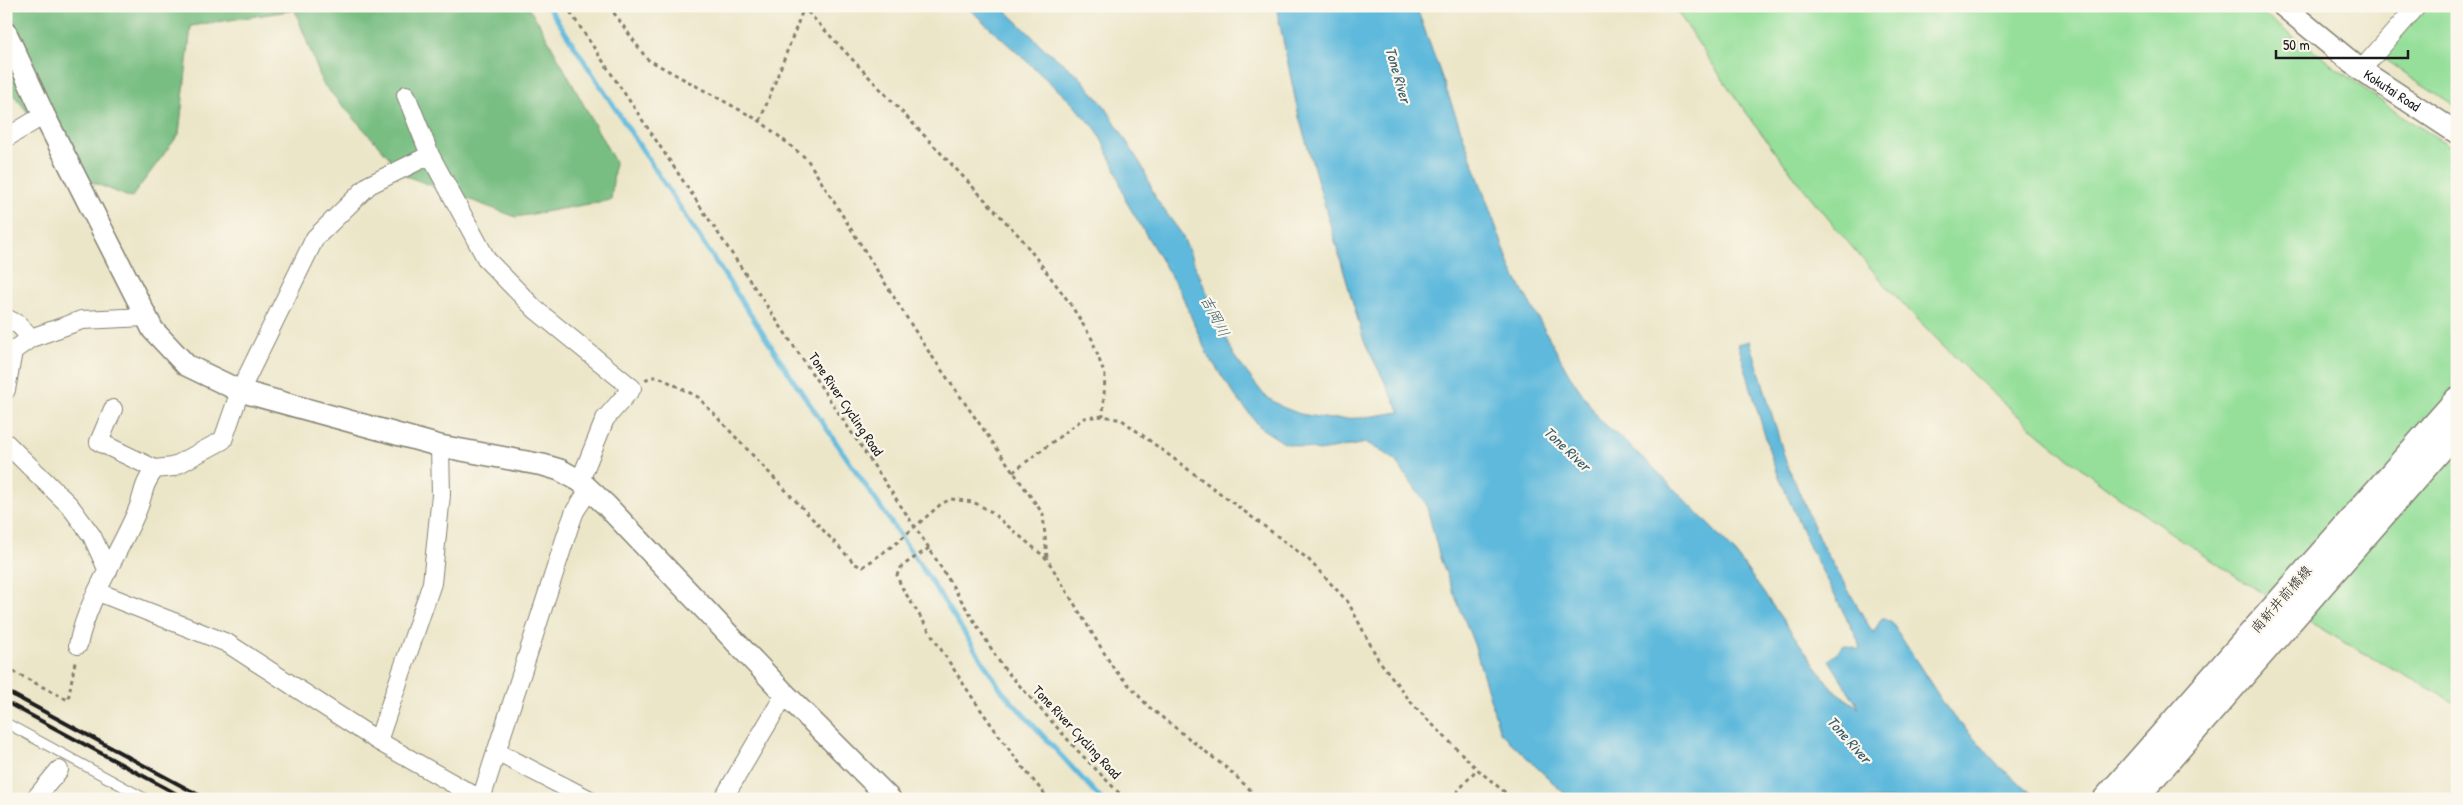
<svg xmlns="http://www.w3.org/2000/svg" width="2463" height="805" font-family="'Patrick Hand','Klee One',sans-serif">
	<style>
		.green { fill: #95df9a; stroke: #587e5b }
		.forest { fill: #78be82; stroke: #4a6d4f }
		.water { fill: #5fb9dc; stroke: #3e6a7c }
		.lines { fill: none; stroke-linecap: round; stroke-linejoin: round }
		.stream { stroke: #5fb9dc; stroke-width: 5 }
		.service-casing { stroke: #848172; stroke-width: 11 }
		.minor-casing { stroke: #848172; stroke-width: 20 }
		.tertiary-casing { stroke: #848172; stroke-width: 24 }
		.secondary-casing { stroke: #848172; stroke-width: 28 }
		.path { stroke: #848172; stroke-width: 3; stroke-dasharray: 4 4; stroke-linecap: butt }
		.service { stroke: #fff; stroke-width: 9 }
		.minor { stroke: #fff; stroke-width: 18 }
		.tertiary { stroke: #fff; stroke-width: 21 }
		.secondary { stroke: #fff; stroke-width: 25 }
		.rail { stroke: #1c1c1c; stroke-width: 4 }
		.labels { text-anchor: middle; stroke-width: 4.5; stroke-linejoin: round; paint-order: stroke }
		.street-label { font-size: 14px; fill: #1c1c1c; stroke: #fbf7ec }
		.water-label { font-size: 15px; font-style: italic; fill: #375b69; stroke: #fbf7ec }
	</style>
	<rect width="100%" height="100%" fill="#fbf7ec"/>
	<filter id="ink" filterUnits="userSpaceOnUse"><feTurbulence type="fractalNoise" baseFrequency=".02" numOctaves="2"/><feDisplacementMap in="SourceGraphic" scale="10" xChannelSelector="R" yChannelSelector="G"/><feConvolveMatrix kernelMatrix="1 2 1 2 8 2 1 2 1" color-interpolation-filters="sRGB"/></filter>
	<filter id="wash" filterUnits="userSpaceOnUse"><feTurbulence type="fractalNoise" baseFrequency=".0096" numOctaves="4" result="noise"/><feDisplacementMap in="SourceGraphic" scale="20" xChannelSelector="R" yChannelSelector="G"/><feGaussianBlur stdDeviation="1.12" result="paint"/><feColorMatrix in="noise" values="0 0 0 0 0 0 0 0 0 0 0 0 0 0 0 0 0 1.4 0 .05"/><feComposite in="paint" operator="in"/></filter>
	<g filter="url(#wash)">
		<rect width="100%" height="100%" fill="#ece6c9"/>
		<path class="green" d="M1674,6H2252L2400,115L2457,150V704C2407,676 2356,650 2308,621C2247,585 2187,544 2129,504C1947,374 1794,194 1674,6Z
			M2427,6H2457V107L2382,58Z"/>
		<path class="forest" d="M6,6H527L539,23L615,162L611,200L516,217L406,176L323,84L295,10L191,26L179,134L131,198L78,176L6,85Z"/>
		<path class="water" d="M966,6H1001L1045,49L1080,77L1106,108L1143,168L1156,199L1181,233L1234,356L1264,395L1282,407L1300,414L1330,419L1360,418L1400,412L1364,341L1299,117L1276,6H1416L1512,271L1569,374L1600,420L1651,465L1733,550L1832,689L1859,708L1829,660L1844,645L1860,650L1858,640L1810,548L1773,463L1738,344L1750,341L1786,462L1822,545L1873,633L1882,618L1892,623L1948,710L2000,767L2038,799H1570L1500,732L1474,644L1440,558L1426,504L1394,459L1367,443L1319,451L1284,443L1261,428L1236,397L1207,354L1181,293L1126,201L1114,165L1096,129L1069,100Z"/>
		<g class="lines">
			<path class="stream" d="M548,6L794,381L927,575L1002,691L1101,799"/>
		</g>
	</g>
	<g filter="url(#ink)">
		<g class="lines">
			<defs>
				<path id="service" d="M6,723L146,799"/>
				<path id="minor" d="M2361,70L2417,6
					M406,95L430,155L487,260L536,310L632,388L605,419L580,481
					M6,138L44,115
					M6,318L19,325L31,338
					M6,390L13,351L31,338L82,320L146,317
					M113,409L99,442L155,469
					M6,443L70,506L92,536L108,571
					M98,592L227,643L378,741L480,799
					M78,645C88,597 118,556 137,511C145,493 141,487 155,469L173,467L223,440L240,391L315,238L369,185L430,155
					M378,741L432,583L441,495L440,446
					M497,752L588,799
					M35,799L59,770
					M481,799L569,527L575,511L589,490
					M723,799L785,694"/>
				<g id="tertiary">
					<path id="s1" d="M2283,6L2361,70L2457,133"/>
					<path d="M6,33L44,115L153,330L186,365L240,391L440,446L543,465L560,470L580,481L606,505L785,694L890,799"/>
				</g>
				<path id="secondary" d="M2106,799L2457,400
					M2134,799L2457,430"/>
			</defs>
			<use href="#service" class="service-casing"/>
			<use href="#minor" class="minor-casing"/>
			<use href="#tertiary" class="tertiary-casing"/>
			<use href="#secondary" class="secondary-casing"/>
			<path class="path" d="M566,6L929,548L1002,666L1078,751L1125,799
				M609,6L647,59L760,121L807,159L924,345L1043,514L1047,558
				M802,6L1021,238L1069,302L1092,339L1105,376L1103,416
				M760,121L803,10
				M645,380L651,377H659L698,397L855,564L863,567L895,544L941,504L951,499L973,502L990,511L1047,559L1114,669L1149,707L1229,770L1260,799
				M1013,472L1084,418L1103,416L1122,420L1308,559L1348,602L1378,659L1414,706L1477,769L1513,799
				M929,548L902,566L897,575L901,586C947,659 992,733 1049,799
				M6,668L68,700L75,662
				M1451,799L1477,769"/>
			<use href="#service" class="service"/>
			<use href="#minor" class="minor"/>
			<use href="#tertiary" class="tertiary"/>
			<use href="#secondary" class="secondary"/>
			<path class="rail" d="M6,691L206,799
				M6,702L186,799"/>
		</g>
	</g>
	<g class="labels">
		<g class="street-label">
			<text dy="5" stroke="none"><textPath href="#s1" startOffset="138">Kokutai Road</textPath></text>
			<text transform="translate(846 404) rotate(56)" y="5">Tone River Cycling Road</text>
			<text transform="translate(2281 599) rotate(-49)" y="5">南新井前橋線</text>
			<text transform="translate(1077 732) rotate(47)" y="5">Tone River Cycling Road</text>
		</g>
		<g class="water-label">
			<text transform="translate(1398 75) rotate(74)" y="5">Tone River</text>
			<text transform="translate(1215 316) rotate(63)" y="5">吉岡川</text>
			<text transform="translate(1567 449) rotate(43)" y="5">Tone River</text>
			<text transform="translate(1849 740) rotate(48)" y="5">Tone River</text>
		</g>
	</g>
	<rect width="2463" height="805" fill="none" stroke="#fbf7ec" stroke-width="25"/>
	<path d="M2276 50v8h132v-8" fill="none" stroke="#1c1c1c" stroke-width="2.5"/>
	<text x="2283" y="50" font-size="15" fill="#1c1c1c" stroke="#fbf7ec" stroke-width="4" paint-order="stroke">50 m</text>
</svg>
